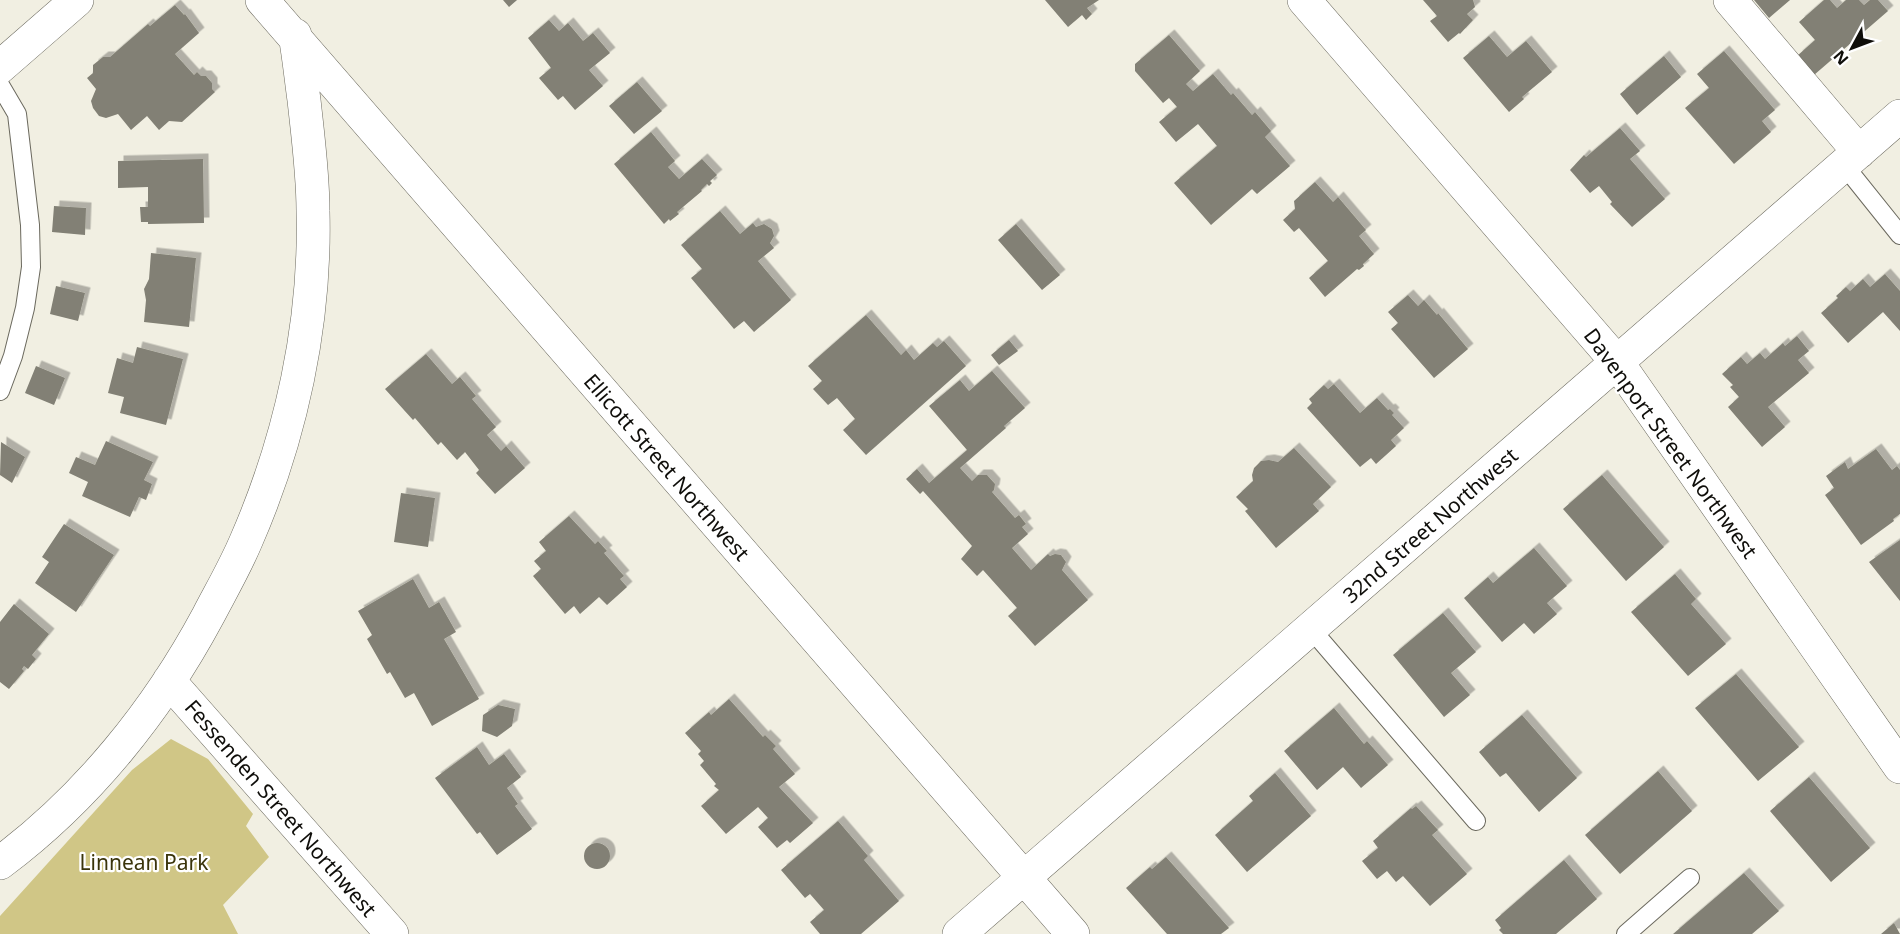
<svg xmlns="http://www.w3.org/2000/svg" width="1900" height="934" font-family="'Noto Sans',sans-serif">
	<defs>
		<filter id="shadow"><feDropShadow dx="5.5" dy="-5.5" stdDeviation="0" flood-color="#0004"/></filter>
	</defs>
	<rect width="100%" height="100%" fill="#f1efe2"/>
	<!-- green -->
	<path fill="#d0c686" d="M171,739L208,759L253,814L246,826L269,857L223,905L238,934H0V916L132,770Z"/>
	<!-- building -->
	<path fill="#828075" filter="url(#shadow)" d="M503,0H517L509,7Z
		M1045,0H1099L1087,8L1092,14L1086,20L1082,15L1068,27Z
		M1423,0H1473L1475,7L1467,14L1473,20L1460,34L1459,33L1448,42L1430,21L1437,16Z
		M1754,0H1790L1769,18Z
		M1824,0H1830L1837,8L1846,0H1859L1864,5L1870,0H1878L1888,11L1814,75L1797,56L1815,40L1799,22Z
		M175,5L184,15L185,14L199,33L175,54L194,75L197,72L201,76H206L212,83V89L215,92L182,122L169,121L159,130L147,116L131,130L118,114L106,118L99,116L93,108L91,101L96,89L87,78L93,73V65L103,57H110L148,24L150,26Z
		M549,20L559,31L568,23L583,41L593,33L610,53L589,70L603,86L575,110L563,96L558,100L539,78L551,68L528,38Z
		M1169,35L1200,71L1186,84L1193,91L1213,74L1231,95L1233,93L1252,115L1255,112L1271,131L1265,137L1290,166L1257,194L1252,189L1211,225L1174,183L1217,146L1198,124L1176,142L1159,122L1177,107L1169,98L1163,103L1135,71V64Z
		M1489,36L1507,57L1526,41L1552,72L1522,97L1524,99L1509,112L1463,58Z
		M1724,51L1775,110L1762,121L1771,132L1734,164L1685,108L1709,88L1697,74Z
		M1664,56L1681,77L1637,115L1620,94Z
		M637,82L662,111L634,134L609,106Z
		M1620,128L1640,151L1630,159L1665,199L1632,227L1610,204L1612,202L1599,186L1590,193L1570,170L1584,155L1586,157Z
		M651,132L675,161L668,167L679,179L702,159L717,175L710,181L712,183L709,186L707,184L701,190L702,191L677,212L679,214L670,221L669,219L664,224L614,164Z
		M203,159L204,223L148,224V222H141L140,207H148V187L118,188V161Z
		M1315,182L1333,202L1338,197L1366,230L1359,236L1374,254L1363,264L1364,266L1359,270L1357,269L1325,297L1309,278L1328,261L1299,228L1294,232L1283,220L1295,209L1294,201Z
		M54,206L86,208L85,235L52,232Z
		M720,211L740,234L753,223L756,227L764,224L772,229L774,236L770,243L774,248L758,261L791,300L754,332L744,321L734,329L691,278L702,269L681,245Z
		M1016,224L1060,275L1042,290L998,240Z
		M151,253L196,258L189,327L144,322L146,300L144,289L149,279Z
		M1885,274L1900,291V331L1883,312L1848,343L1821,313L1838,298L1836,296L1846,287L1850,291L1863,279L1870,287Z
		M56,286L85,293L78,321L50,314Z
		M1408,295L1418,306L1424,300L1437,315L1438,313L1468,349L1434,378L1391,329L1398,323L1388,312Z
		M866,315L901,355L906,350L914,360L933,343L937,347L944,341L966,366L866,455L843,430L855,419L837,398L828,405L813,389L822,381L808,366Z
		M1797,336L1809,351L1798,360L1809,373L1768,407L1785,427L1762,447L1728,407L1739,397L1730,387L1733,385L1722,374L1741,357L1747,364L1760,353L1765,359L1783,343L1785,346Z
		M1009,340L1018,351L999,365L991,355Z
		M137,347L183,359L166,425L120,413L124,397L108,393L117,358L133,363Z
		M426,354L452,384L460,377L476,396L472,399L496,427L487,435L501,451L506,446L525,468L495,494L476,473L479,470L465,452L457,460L441,442L438,445L415,418L413,420L385,389Z
		M36,366L65,378L54,405L25,393Z
		M992,371L1025,408L1004,426L1006,428L960,468L972,481L978,475H987L995,484L994,490L992,492L1015,518L1019,515L1026,524L1022,527L1028,534L1012,548L1031,570L1048,554L1050,556L1055,554L1061,555L1066,562L1062,570L1088,600L1035,646L1008,616L1017,608L983,570L977,576L961,559L972,546L923,491L920,494L906,479L917,469L929,483L967,450L929,406L960,380L969,391Z
		M1334,384L1360,413L1377,398L1388,410L1390,409L1394,413L1392,415L1404,428L1391,440L1396,446L1376,464L1371,458L1360,467L1307,408L1312,403L1309,399L1324,385L1328,389Z
		M106,441L153,462L144,480L152,484L146,500L139,497L130,517L82,496L88,482L69,473L76,457L95,465Z
		M1,442L25,457L12,483L0,475Z
		M1294,448L1331,487L1313,504L1319,511L1276,548L1245,511L1248,509L1236,497L1253,481L1252,475L1254,468L1261,461L1269,460L1278,462Z
		M1876,449L1892,470L1897,466L1900,470V514L1893,519L1894,521L1861,545L1825,495L1834,488L1826,476L1845,462L1848,469Z
		M1602,475L1664,547L1626,581L1563,509Z
		M401,493L435,498L428,547L394,542Z
		M569,516L595,544L598,541L607,551L604,553L624,576L620,579L627,587L607,605L599,597L580,614L574,606L565,614L533,576L541,569L534,561L546,551L539,542Z
		M64,524L114,555L76,612L35,583L49,562L42,557Z
		M1900,540V601L1869,562Z
		M1534,548L1567,586L1547,603L1557,614L1534,634L1524,623L1502,642L1464,598L1488,577L1493,583Z
		M1675,574L1696,599L1691,604L1726,644L1688,676L1631,612Z
		M413,579L429,608L439,602L456,632L444,639L479,699L432,726L414,693L405,698L390,672L387,674L367,639L372,635L358,611Z
		M14,604L49,634L32,655L36,659L28,669L24,666L22,669L24,671L9,689L0,682V622Z
		M1443,613L1476,652L1451,673L1470,695L1444,717L1393,655Z
		M1736,674L1799,747L1758,781L1695,708Z
		M729,699L763,737L765,735L776,746L773,749L795,774L779,787L813,823L790,843L787,840L777,848L758,827L768,818L758,807L726,834L701,806L719,790L714,786L716,784L700,765L704,761L698,754L701,751L685,733L709,712L711,715Z
		M498,705L515,709L512,726L497,737L482,731L483,715Z
		M1334,708L1364,744L1367,741L1388,765L1361,788L1343,767L1317,790L1284,751Z
		M1522,715L1577,778L1539,812L1506,773L1500,777L1479,752Z
		M477,747L489,765L504,754L521,777L507,788L518,804L515,806L532,829L497,855L480,832L477,834L435,778Z
		M1658,771L1692,811L1620,874L1585,835Z
		M1275,773L1311,816L1247,872L1215,835L1253,801L1249,796Z
		M1809,777L1870,848L1831,882L1770,811Z
		M1416,806L1438,830L1432,835L1467,874L1430,906L1403,876L1396,882L1387,871L1377,879L1362,861L1378,848L1373,841L1411,808L1412,809Z
		M838,821L868,856L864,860L899,901L861,934H820L810,922L824,910L810,894L805,898L781,870Z
		M584 856a13 13 0 1 1 26 0a13 13 0 1 1-26 0Z
		M1166,857L1229,928L1221,934H1167L1126,888L1150,867L1152,869Z
		M1564,860L1597,899L1556,934H1503L1499,930L1501,928L1495,920Z
		M1744,873L1779,911L1752,934H1673Z
		M1894,923L1900,934H1881Z"/>
	<g fill="none" stroke-linecap="round" stroke-linejoin="round">
		<!-- service casing -->
		<g stroke="#6b695e" stroke-width="20">
			<path id="service" d="M0,85L17,114L30,225L31,267L25,308L13,356L0,391
				M1844,165L1900,235
				M1311,629L1476,821
				M1626,934L1690,878"/>
		</g>
		<!-- minor casing -->
		<g stroke="#6b695e" stroke-width="34">
			<path id="minor" d="M262,0L1073,934
				M1304,0L1617,362L1900,767
				M1730,0L1859,152
				M0,67L77,0
				M169,681L392,934
				M0,863C87,798 157,711 208,616C221,591 235,567 246,541C291,438 316,323 313,211C313,174 308,137 304,100C301,79 299,57 295,35
				M959,934L1900,116"/>
		</g>
		<!-- service -->
		<use href="#service" stroke="#fff" stroke-width="18"/>
		<!-- minor -->
		<use href="#minor" stroke="#fff" stroke-width="33"/>
	</g>
	<g text-anchor="middle" dominant-baseline="central" stroke-width="4.5" stroke-linejoin="round" paint-order="stroke">
		<!-- street labels -->
		<g font-size="21" fill="#0f0e0a" stroke="#fff">
			<text transform="translate(1671 443) rotate(54)">Davenport Street Northwest</text>
			<text transform="translate(667 467) rotate(49)">Ellicott Street Northwest</text>
			<text transform="translate(1430 525) rotate(-41)">32nd Street Northwest</text>
			<text transform="translate(281 808) rotate(49)">Fessenden Street Northwest</text>
		</g>
		<!-- park labels -->
		<g font-size="21" fill="#3a340b" stroke="#fff">
			<text x="144" y="862">Linnean Park</text>
		</g>
	</g>
	<!-- north arrow -->
	<g transform="translate(1852 48) rotate(229)" stroke="#ffffff" stroke-width="4.5" paint-order="stroke">
	<path d="M0-4.5L10 22L0 15L-10 22Z" fill="#0f0e0a"/>
	<text y="-9" font-size="16" font-weight="bold" text-anchor="middle" fill="#0f0e0a">N</text>
	</g>
</svg>
